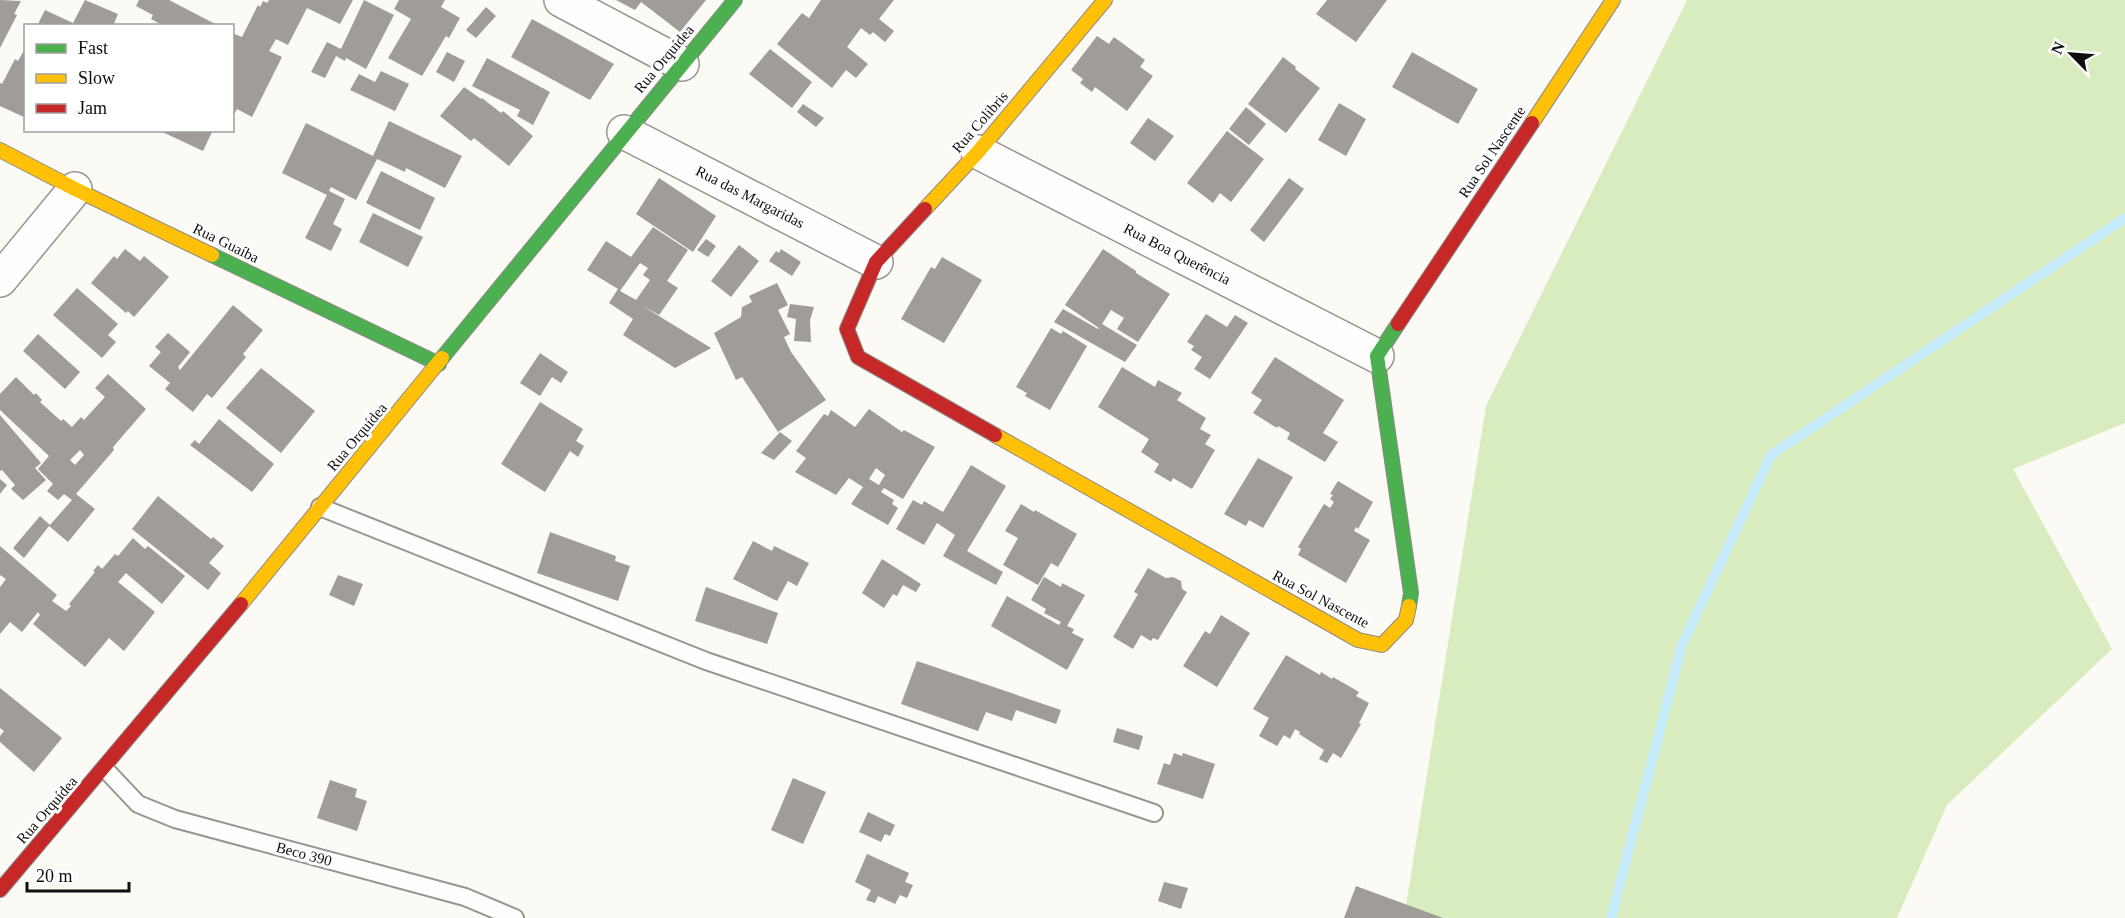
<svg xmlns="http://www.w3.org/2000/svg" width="2125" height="918" font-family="Georgia,serif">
	<rect width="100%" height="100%" fill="#fcfaf4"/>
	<!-- forest -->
	<path fill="#d8ecbf" d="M1687,0H2125V423L2013,469L2112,649L1947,805L1897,918H1404L1486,406Z"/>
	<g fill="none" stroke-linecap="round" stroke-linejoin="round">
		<!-- stream -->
		<path stroke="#c6ebfa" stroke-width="10" d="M1611,918L1682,645L1771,455L2125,218"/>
	</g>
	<!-- building -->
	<path fill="#9f9c99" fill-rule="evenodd" d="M0,0L21,1L14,14L17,15L0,48Z
		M85,0L118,14L113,26H37L45,10L73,23Z
		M139,0H169L219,26H164L151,19L153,15L136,6Z
		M269,0H353L340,24L307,8L288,45L276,39L269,51L282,57L252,117L237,109L232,118V33L242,37L258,5L260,7L263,1L267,3Z
		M364,0L394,15L366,69L346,58L345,61L336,56L325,78L311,72L327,42L341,49Z
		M399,0H445L441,7L460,18L449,38L446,36L422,76L388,58L411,19L394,9Z
		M616,0H706L680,32L641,2L635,10Z
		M821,0H894L879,19L894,31L885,42L873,32L870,35L861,28L847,47L868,64L856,78L846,70L832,88L777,44L802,13L809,18Z
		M1327,0H1387L1356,42L1316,14Z
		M486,7L496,16L476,38L466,30Z
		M532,19L614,64L590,100L511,57Z
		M1097,36L1109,44L1114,37L1145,60L1140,67L1153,76L1127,111L1095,87L1092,92L1080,83L1083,79L1071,70Z
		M26,47V118L0,106V83L2,84L15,59L18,61Z
		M770,49L812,82L792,108L749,74Z
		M447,52L465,61L454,82L436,72Z
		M1412,52L1478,89L1458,124L1392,87Z
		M1283,57L1296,67L1295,69L1320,88L1286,133L1248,104Z
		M487,58L550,92L533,125L517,116L520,110L472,86Z
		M381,71L409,84L395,111L350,90L359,74L375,82Z
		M464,87L481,99L482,98L501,113L503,111L533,136L509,166L474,138L471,141L440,116Z
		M1339,103L1366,119L1346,156L1318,140Z
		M803,104L824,118L816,127L797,112Z
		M1246,107L1266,124L1249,145L1229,129Z
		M1148,118L1174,136L1155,161L1130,143Z
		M389,121L462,156L445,188L406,168L405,172L377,159L356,200L331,187L329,191L345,199L333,224L342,229L331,251L305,238L327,195L282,173L306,123L373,156Z
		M158,130H213L203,151Z
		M1227,131L1264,159L1231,202L1220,193L1213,203L1187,183Z
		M381,171L435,198L420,230L366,203Z
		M659,178L716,216L693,252L636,214Z
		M1289,178L1304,189L1264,242L1250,230Z
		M373,213L423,237L408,267L359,242Z
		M653,227L688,250L667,281L678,288L659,315L641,305L711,348L675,368L623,335L633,319L609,303L618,289L587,270L606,241L631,257ZM640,263L648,268L643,275L650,280L636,300L620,291Z
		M706,239L716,246L708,257L697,250Z
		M739,245L759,261L731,297L711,281Z
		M125,249L140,261L144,256L169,277L134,317L128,311L126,313L91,283L114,256L117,259Z
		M781,249L801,262L792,276L769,261L776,251L779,253Z
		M1103,249L1136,271V273L1170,294L1138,342L1117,329L1124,318L1111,310L1102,324L1137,345L1125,362L1054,322L1063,309L1098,329L1099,328L1065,305Z
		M942,257L982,280L944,343L901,319L931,267L935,269Z
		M777,283L788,305L778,310L790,334L784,337L791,352L826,400L778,432L742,377L736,380L714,333L741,317L742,307L752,302L749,296Z
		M77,288L118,324L108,335L116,342L102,358L53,315Z
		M790,304L814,307L810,320L811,342L794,341L796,319L787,317Z
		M233,305L263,330L243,354L246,357L212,398L207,394L193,412L165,389L170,383L149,366L161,352L155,347L168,333L190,352L178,367L180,370Z
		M1206,314L1227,327L1235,315L1248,323L1210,379L1194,369L1202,357L1191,350L1194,346L1187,342Z
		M1051,328L1061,334L1063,331L1087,346L1050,410L1025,396L1027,393L1016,387Z
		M38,334L80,372L65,389L23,351Z
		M540,353L568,372L561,383L552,377L540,396L520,383Z
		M1275,357L1344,400L1323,433L1338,442L1325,462L1287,439L1290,433L1278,426L1277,428L1253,413L1262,400L1251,393Z
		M1122,367L1155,387L1158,380L1182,393L1177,400L1206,418L1200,429L1211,435L1205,444L1215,450L1192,489L1173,478L1171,482L1154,472L1159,464L1141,452L1149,439L1098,407Z
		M261,368L315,411L281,453L226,408Z
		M108,374L146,409L113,447L114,450L76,494L95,509L68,542L49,526L24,558L13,548L40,516L50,525L72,500L64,494L58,500L47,491L53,484L38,469L49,456L0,410V394L16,377L34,395L36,393L42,400L40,402L61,421L63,419L72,427L81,417L84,420L105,397L95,388ZM80,450L84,455L75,465L70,460Z
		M540,402L583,429L576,441L584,446L578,457L570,451L545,492L501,464Z
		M869,409L902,432L904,430L935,447L903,499L884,488L881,492L894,500L892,504L898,508L888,525L851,504L863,487L849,478L836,495L795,472L806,458L796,451L824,414L828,416L831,410L855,427ZM876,468L885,475L879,485L869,479Z
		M0,415L41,463L35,468L46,480L23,500L11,489L15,485L2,470L0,471Z
		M219,419L274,464L252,492L190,445L195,440L199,444Z
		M780,432L792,441L774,460L761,453Z
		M1258,458L1293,477L1263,528L1249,520L1246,526L1224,514Z
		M971,465L1006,486L967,551L1003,572L996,585L943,556L955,535L937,523L924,545L896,529L913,500L922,505L924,501L943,512Z
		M0,479L7,485L0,494Z
		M1338,481L1373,502L1358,529L1356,527L1354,531L1370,540L1346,583L1298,555L1301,549L1298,547L1324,504L1330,508L1334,502L1330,499L1333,495L1330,494Z
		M158,496L211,539L213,537L224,546L209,563L221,573L208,590L132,529Z
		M1021,504L1034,512L1035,510L1077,534L1058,567L1051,563L1038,585L1003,565L1018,538L1005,531Z
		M550,532L616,556L615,561L630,566L618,601L537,573Z
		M133,538L145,549L148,546L185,576L162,604L126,573L118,582L155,612L124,651L109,638L85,667L33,624L40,615L38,612L22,632L10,622L0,634V587L6,579L0,575V546L57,595L52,601L66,611L71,606L69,604L95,572L93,571L98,565L102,569L115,554L118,556Z
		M753,541L772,551L774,546L809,563L797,586L788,581L777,601L733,579Z
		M882,559L921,584L916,592L903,585L897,596L893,594L884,608L862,593Z
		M1148,568L1166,578L1173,577L1181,581L1182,589L1187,592L1158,640L1153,638L1151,641L1141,635L1133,649L1113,637L1138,594L1134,592Z
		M338,575L363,584L354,606L329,595Z
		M1044,577L1061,587L1062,583L1085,595L1067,626L1074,629L1072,633L1084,639L1067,670L991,626L1007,596L1059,625L1061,622L1044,613L1046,609L1031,600Z
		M706,587L778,613L767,644L695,621Z
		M1221,615L1250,633L1217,687L1183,666L1205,631L1210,634Z
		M1286,655L1320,675L1321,672L1332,679L1333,677L1359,692L1356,696L1369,703L1359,723L1361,724L1341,758L1333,753L1327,763L1319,759L1324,750L1299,734L1300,732L1295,729L1290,739L1284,735L1277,746L1259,736L1269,718L1253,709Z
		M917,661L1061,710L1056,724L1016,710L1012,721L986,712L978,731L901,704Z
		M0,688L62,738L34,772L0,742V736L4,731L0,728Z
		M1117,728L1143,736L1139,750L1113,742Z
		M1174,753L1182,756L1183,753L1215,764L1203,799L1157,784L1164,763L1170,765Z
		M793,778L826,792L803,844L771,830Z
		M330,780L357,789L355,797L367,801L357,831L317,818Z
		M868,812L895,825L890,836L885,834L881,842L859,832Z
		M867,854L909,873L905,882L913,885L907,898L900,895L895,904L878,896L875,903L866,900L871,890L855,882Z
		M1164,882L1188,888L1181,909L1158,901Z
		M1356,886L1443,918H1344Z"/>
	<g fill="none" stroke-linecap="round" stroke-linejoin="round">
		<!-- lane casing -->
		<g stroke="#969592" stroke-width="20">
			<path id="lane" d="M320,507L706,661L1154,813
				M105,769L138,804L175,819L465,897L515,918"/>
		</g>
		<!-- street casing -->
		<g stroke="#969592" stroke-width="36">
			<path id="street" d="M561,0L682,64
				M624,132L876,262
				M978,152L1377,356
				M0,280L75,189"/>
		</g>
		<!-- fast casing -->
		<g stroke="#8c8b89" stroke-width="16">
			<path id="fast" d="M212,255L439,364
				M1398,324L1377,356L1411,593L1409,606
				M442,358L735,0"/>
		</g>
		<!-- slow casing -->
		<g stroke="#8c8b89" stroke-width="16">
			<path id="slow" d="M1532,123L1613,0
				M0,150L75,189L212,255
				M925,209L978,152L1105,0
				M995,435L1358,640L1382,645L1406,620L1409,606
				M241,604L442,358"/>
		</g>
		<!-- jam casing -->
		<g stroke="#8c8b89" stroke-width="16">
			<path id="jam" d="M925,209L876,262L847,329L858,357L995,435
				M1398,324L1532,123
				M0,890L241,604"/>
		</g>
		<!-- lane -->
		<use href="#lane" stroke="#fffefd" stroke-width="16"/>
		<!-- street -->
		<use href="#street" stroke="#fffefd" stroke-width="33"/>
		<!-- fast -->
		<use href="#fast" stroke="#4caf50" stroke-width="14"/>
		<!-- slow -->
		<use href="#slow" stroke="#ffc107" stroke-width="14"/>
		<!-- jam -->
		<use href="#jam" stroke="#c62828" stroke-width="14"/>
	</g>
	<g text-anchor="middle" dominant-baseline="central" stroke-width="6" stroke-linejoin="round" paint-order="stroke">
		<!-- street labels -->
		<g font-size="15" fill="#0f0f0f" stroke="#fff">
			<text transform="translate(664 59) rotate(-50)">Rua Orquídea</text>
			<text transform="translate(980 122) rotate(-49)">Rua Colibris</text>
			<text transform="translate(1492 152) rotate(-56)">Rua Sol Nascente</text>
			<text transform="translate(750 197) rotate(27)">Rua das Margaridas</text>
			<text transform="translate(226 243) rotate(26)">Rua Guaíba</text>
			<text transform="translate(1177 254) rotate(27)">Rua Boa Querência</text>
			<text transform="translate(357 437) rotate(-50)">Rua Orquídea</text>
			<text transform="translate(1321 599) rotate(28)">Rua Sol Nascente</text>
			<text transform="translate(47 810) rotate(-49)">Rua Orquídea</text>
			<text transform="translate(304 854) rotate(15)">Beco 390</text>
		</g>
	</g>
	<!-- legend -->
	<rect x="24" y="24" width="210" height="108" fill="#ffffff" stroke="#9f9f9f" stroke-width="1.5"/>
	<rect x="36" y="44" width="30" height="9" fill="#4caf50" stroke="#9f9f9f" stroke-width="1.5"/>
	<text x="78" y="54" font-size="18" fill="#0f0f0f">Fast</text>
	<rect x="36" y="74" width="30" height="9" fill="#ffc107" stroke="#9f9f9f" stroke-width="1.5"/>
	<text x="78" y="84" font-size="18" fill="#0f0f0f">Slow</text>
	<rect x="36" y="104" width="30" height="9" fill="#c62828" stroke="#9f9f9f" stroke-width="1.5"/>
	<text x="78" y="114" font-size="18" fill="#0f0f0f">Jam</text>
	<!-- north arrow -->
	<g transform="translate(2071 54) rotate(295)" stroke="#ffffff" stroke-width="4.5" paint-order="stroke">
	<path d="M0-4.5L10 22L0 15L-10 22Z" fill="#0f0f0f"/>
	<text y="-9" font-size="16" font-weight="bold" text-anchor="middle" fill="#0f0f0f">N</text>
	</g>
	<!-- scale -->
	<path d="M27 882v9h102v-9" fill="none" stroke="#0f0f0f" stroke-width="3"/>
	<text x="36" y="882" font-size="18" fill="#0f0f0f" stroke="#ffffff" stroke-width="4.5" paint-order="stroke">20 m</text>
</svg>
